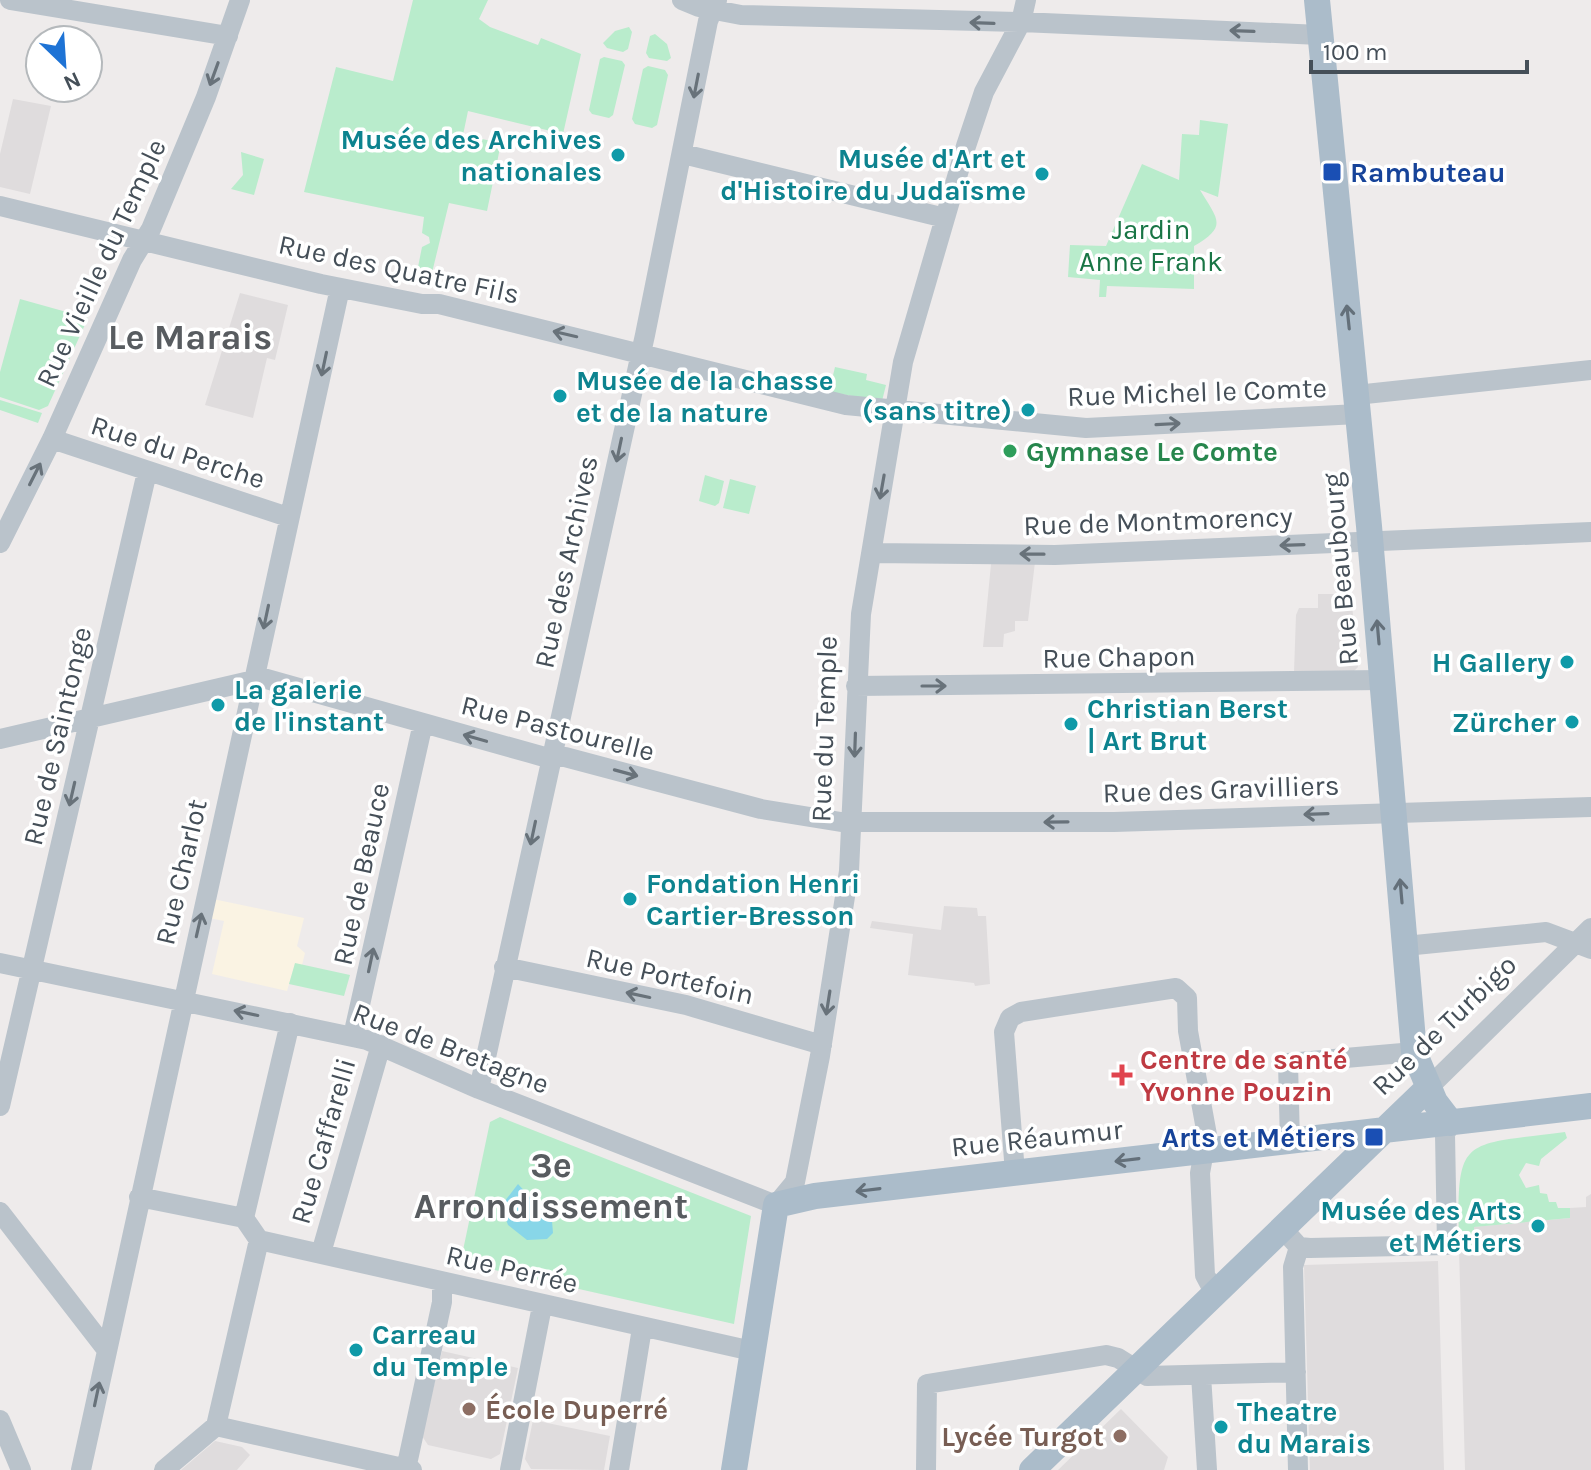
<svg xmlns="http://www.w3.org/2000/svg" width="1591" height="1470" font-family="Karla,sans-serif">
	<rect width="100%" height="100%" fill="#eeebeb"/>
	<!-- commercial -->
	<path fill="#faf3e3" d="M213,899L304,918L297,946L305,953L302,965L295,964L287,991L212,974L224,921L209,918Z"/>
	<!-- education -->
	<path fill="#dfdcdd" d="M13,99L51,106L30,194L0,187V154Z
		M240,293L288,305L275,360L267,358L253,418L205,405Z
		M1035,562L1028,621H1015V631L1004,634L1003,647H983L991,564Z
		M1318,594H1351L1358,667L1353,672H1294L1296,615L1299,608H1318Z
		M944,906L977,908L978,916H986L990,984L975,986L974,983L908,975L913,934L870,928L872,921L941,930Z
		M1591,1194V1470H1465L1459,1248L1475,1247L1473,1227L1570,1218V1208L1586,1207V1197Z
		M1438,1261L1444,1470H1310L1304,1265Z
		M442,1351L518,1368L500,1454L491,1459L428,1445L422,1436Z
		M1121,1409L1168,1457L1164,1470H1058Z
		M533,1420L610,1436L604,1470L531,1469L525,1459Z
		M215,1441L242,1447L250,1455L237,1470H181Z"/>
	<!-- green -->
	<path fill="#b9eccc" d="M413,0H488L479,19L490,27L538,45L541,38L581,54L563,134L468,111L463,135L501,143L487,211L449,203L429,285L415,282L422,247L430,243L429,237L422,233L424,217L304,192L336,67L393,81Z
		M629,27L632,32L628,49L623,52L607,48L603,43L615,31Z
		M655,34L667,44L671,58L667,61L649,58L646,53L650,36Z
		M604,57L622,61L625,65L613,115L609,118L592,114L589,110L600,59Z
		M648,66L665,70L668,75L657,125L652,128L635,124L632,119L643,69Z
		M1200,120L1228,124L1218,197L1200,190C1218,220 1228,226 1194,246V289L1107,286L1106,297H1099L1100,280L1068,277L1070,245L1106,246L1142,164L1179,180L1182,134L1199,135Z
		M241,152L264,159L254,195L231,189L243,175Z
		M20,299L88,318L48,406L39,410L0,397V372Z
		M835,367L867,374L866,380L886,385L882,401L829,392Z
		M0,400L42,413L38,423L0,410Z
		M705,475L724,481L719,503L715,506L699,501Z
		M730,479L756,486L749,514L723,508Z
		M295,963L350,975L344,996L289,984Z
		M500,1117L751,1216L734,1324L468,1264L462,1255L490,1122Z
		M1565,1132L1567,1138L1541,1159L1539,1166L1526,1163L1519,1175L1526,1188L1539,1185L1540,1193L1547,1194L1549,1202H1556L1558,1208H1570V1218L1474,1227L1475,1248H1459C1457,1135 1458,1146 1565,1132Z"/>
	<!-- water -->
	<path fill="#88d6e8" d="M518,1184L552,1221L553,1233L547,1239L527,1240L508,1225L501,1206Z"/>
	<g fill="none" stroke-linecap="round" stroke-linejoin="round">
		<!-- minor -->
		<path stroke="#bac3cb" stroke-width="20" d="M10,0L228,36
			M682,0L699,7L741,15L1021,22L1320,35
			M683,154L945,218
			M0,206L321,284L422,304H439L846,405L1086,428L1358,414
			M1356,395L1591,370
			M52,439L288,517
			M0,543L52,439L132,260L151,229L206,97L240,0
			M871,553L1055,555L1591,532
			M856,686L1382,680
			M0,739L263,678L541,756L565,757L761,809L841,822H1114L1591,807
			M1405,946L1546,932L1591,949
			M0,963L367,1040L479,1089L776,1205L795,1182L820,1056L849,871L861,614L903,362L966,146L984,92L1021,22L1026,0
			M504,967L686,1005L822,1045
			M353,1036L423,723
			M1429,1087L1591,928
			M479,1089L645,335L708,21L717,0
			M0,1106L147,472
			M1290,1142L1288,1063L1414,1052
			M1015,1173L1004,1032L1010,1018L1021,1012L1176,988L1187,998L1188,1031L1207,1135L1200,1173L1205,1275L1214,1292
			M139,1197L244,1218
			M0,1212L106,1349
			M1282,1228L1299,1247L1310,1248L1447,1245L1445,1134L1451,1123
			M259,1240L752,1351
			M321,1253L381,1045
			M1201,1375L1207,1470
			M0,1420L21,1470
			M216,1426L259,1240L244,1218L290,1023
			M216,1426L412,1470
			M406,1469L442,1302V1282
			M81,1470L340,288
			M164,1470L216,1426
			M510,1470L542,1306
			M619,1470L642,1328
			M926,1470L927,1384L1106,1355L1118,1358L1147,1376L1296,1372
			M1298,1470L1293,1267L1299,1247"/>
		<!-- major -->
		<path stroke="#abbcca" stroke-width="26" d="M1317,0L1369,526L1414,1052L1435,1102L1451,1123
			M734,1470L776,1205L815,1196L1591,1106
			M1032,1470L1429,1087"/>
	</g>
	<!-- one-way arrows -->
	<defs><path id="oneway-shaft" d="M-6 0H5M1.5-3L5.5 0L1.5 3" fill="none" stroke-width="1.6" stroke-linecap="round" stroke-linejoin="round" transform="scale(2)"/></defs>
	<g stroke="#68727a">
		<use href="#oneway-shaft" transform="translate(982 23) rotate(-178)"/>
		<use href="#oneway-shaft" transform="translate(1242 31) rotate(-178)"/>
		<use href="#oneway-shaft" transform="translate(214 74) rotate(110)"/>
		<use href="#oneway-shaft" transform="translate(696 86) rotate(101)"/>
		<use href="#oneway-shaft" transform="translate(565 334) rotate(-167)"/>
		<use href="#oneway-shaft" transform="translate(324 364) rotate(102)"/>
		<use href="#oneway-shaft" transform="translate(1168 424) rotate(-3)"/>
		<use href="#oneway-shaft" transform="translate(619 450) rotate(102)"/>
		<use href="#oneway-shaft" transform="translate(35 474) rotate(-63)"/>
		<use href="#oneway-shaft" transform="translate(882 487) rotate(100)"/>
		<use href="#oneway-shaft" transform="translate(1292 545) rotate(178)"/>
		<use href="#oneway-shaft" transform="translate(1032 554) rotate(-179)"/>
		<use href="#oneway-shaft" transform="translate(266 617) rotate(102)"/>
		<use href="#oneway-shaft" transform="translate(934 686)"/>
		<use href="#oneway-shaft" transform="translate(475 738) rotate(-164)"/>
		<use href="#oneway-shaft" transform="translate(855 745) rotate(92)"/>
		<use href="#oneway-shaft" transform="translate(626 773) rotate(15)"/>
		<use href="#oneway-shaft" transform="translate(72 794) rotate(103)"/>
		<use href="#oneway-shaft" transform="translate(1316 814) rotate(178)"/>
		<use href="#oneway-shaft" transform="translate(1056 822) rotate(179)"/>
		<use href="#oneway-shaft" transform="translate(533 833) rotate(102)"/>
		<use href="#oneway-shaft" transform="translate(199 925) rotate(-77)"/>
		<use href="#oneway-shaft" transform="translate(371 960) rotate(-78)"/>
		<use href="#oneway-shaft" transform="translate(638 995) rotate(-168)"/>
		<use href="#oneway-shaft" transform="translate(828 1003) rotate(99)"/>
		<use href="#oneway-shaft" transform="translate(246 1013) rotate(-168)"/>
		<use href="#oneway-shaft" transform="translate(97 1394) rotate(-78)"/>
	</g>
	<g stroke="#64707a">
		<use href="#oneway-shaft" transform="translate(1348 317) rotate(-96)"/>
		<use href="#oneway-shaft" transform="translate(1378 632) rotate(-95)"/>
		<use href="#oneway-shaft" transform="translate(1401 891) rotate(-95)"/>
		<use href="#oneway-shaft" transform="translate(1127 1160) rotate(173)"/>
		<use href="#oneway-shaft" transform="translate(868 1190) rotate(173)"/>
	</g>
	<!-- markers -->
	<g fill="#0f9aa8" stroke="#fff" stroke-width="3">
		<circle cx="618" cy="155" r="8"/>
		<circle cx="1042" cy="174" r="8"/>
		<circle cx="560" cy="396" r="8"/>
		<circle cx="1028" cy="410" r="8"/>
		<circle cx="1567" cy="662" r="8"/>
		<circle cx="218" cy="705" r="8"/>
		<circle cx="1572" cy="722" r="8"/>
		<circle cx="1071" cy="724" r="8"/>
		<circle cx="630" cy="899" r="8"/>
		<circle cx="1538" cy="1226" r="8"/>
		<circle cx="356" cy="1350" r="8"/>
		<circle cx="1221" cy="1427" r="8"/>
	</g>
	<g fill="#1a4fb4" stroke="#fff" stroke-width="3">
		<rect x="1322" y="162" width="20" height="20" rx="4"/>
		<rect x="1364" y="1127" width="20" height="20" rx="4"/>
	</g>
	<circle fill="#2e9e5b" stroke="#fff" stroke-width="3" cx="1010" cy="451" r="8"/>
	<path fill="#e0444e" stroke="#fff" stroke-width="3" d="M1118 1063h8v8h8v8h-8v8h-8v-8h-8v-8h8z"/>
	<g fill="#8d6e63" stroke="#fff" stroke-width="3">
		<circle cx="469" cy="1409" r="8"/>
		<circle cx="1120" cy="1436" r="8"/>
	</g>
	<g text-anchor="middle" dominant-baseline="central" stroke-width="7" stroke-linejoin="round" paint-order="stroke">
		<!-- culture labels -->
		<g font-size="28" font-weight="bold" fill="#0d838f" stroke="#fff" text-anchor="end">
			<text x="602" y="139">Musée des Archives<tspan x="602" dy="32">nationales</tspan></text>
			<text x="1026" y="158">Musée d'Art et<tspan x="1026" dy="32">d'Histoire du Judaïsme</tspan></text>
			<text x="576" y="380" text-anchor="start">Musée de la chasse<tspan x="576" dy="32">et de la nature</tspan></text>
			<text x="1012" y="410">(sans titre)</text>
			<text x="1551" y="662">H Gallery</text>
			<text x="234" y="689" text-anchor="start">La galerie<tspan x="234" dy="32">de l'instant</tspan></text>
			<text x="1087" y="708" text-anchor="start">Christian Berst<tspan x="1087" dy="32">| Art Brut</tspan></text>
			<text x="1556" y="722">Zürcher</text>
			<text x="646" y="883" text-anchor="start">Fondation Henri<tspan x="646" dy="32">Cartier-Bresson</tspan></text>
			<text x="1522" y="1210">Musée des Arts<tspan x="1522" dy="32">et Métiers</tspan></text>
			<text x="372" y="1334" text-anchor="start">Carreau<tspan x="372" dy="32">du Temple</tspan></text>
			<text x="1237" y="1411" text-anchor="start">Theatre<tspan x="1237" dy="32">du Marais</tspan></text>
		</g>
		<!-- transit labels -->
		<g font-size="28" font-weight="bold" fill="#164399" stroke="#fff" text-anchor="start">
			<text x="1350" y="172">Rambuteau</text>
			<text x="1356" y="1137" text-anchor="end">Arts et Métiers</text>
		</g>
		<!-- park labels -->
		<g font-size="28" fill="#197545" stroke="#fff">
			<text x="1151" y="229">Jardin<tspan x="1151" dy="32">Anne Frank</tspan></text>
		</g>
		<!-- street labels -->
		<g font-size="28" fill="#454f58" stroke="#fff">
			<text transform="translate(101 263) rotate(-65)">Rue Vieille du Temple</text>
			<text transform="translate(399 269) rotate(12)">Rue des Quatre Fils</text>
			<text transform="translate(1197 392) rotate(-2)">Rue Michel le Comte</text>
			<text transform="translate(178 452) rotate(18)">Rue du Perche</text>
			<text transform="translate(1158 521) rotate(-2)">Rue de Montmorency</text>
			<text transform="translate(566 562) rotate(-78)">Rue des Archives</text>
			<text transform="translate(1340 569) rotate(-95)">Rue Beaubourg</text>
			<text transform="translate(1119 657) rotate(-1)">Rue Chapon</text>
			<text transform="translate(558 728) rotate(14)">Rue Pastourelle</text>
			<text transform="translate(824 729) rotate(-88)">Rue du Temple</text>
			<text transform="translate(57 736) rotate(-77)">Rue de Saintonge</text>
			<text transform="translate(1221 789) rotate(-2)">Rue des Gravilliers</text>
			<text transform="translate(181 872) rotate(-77)">Rue Charlot</text>
			<text transform="translate(361 874) rotate(-78)">Rue de Beauce</text>
			<text transform="translate(670 976) rotate(13)">Rue Portefoin</text>
			<text transform="translate(1444 1025) rotate(-44)">Rue de Turbigo</text>
			<text transform="translate(451 1048) rotate(21)">Rue de Bretagne</text>
			<text transform="translate(1037 1138) rotate(-6)">Rue Réaumur</text>
			<text transform="translate(323 1141) rotate(-74)">Rue Caffarelli</text>
			<text transform="translate(512 1269) rotate(13)">Rue Perrée</text>
		</g>
		<!-- leisure labels -->
		<g font-size="28" font-weight="bold" fill="#27864d" stroke="#fff" text-anchor="start">
			<text x="1026" y="451">Gymnase Le Comte</text>
		</g>
		<!-- health labels -->
		<g font-size="28" font-weight="bold" fill="#be3a42" stroke="#fff" text-anchor="start">
			<text x="1140" y="1059">Centre de santé<tspan x="1140" dy="32">Yvonne Pouzin</tspan></text>
		</g>
		<!-- education labels -->
		<g font-size="28" font-weight="bold" fill="#785e54" stroke="#fff" text-anchor="start">
			<text x="485" y="1409">École Duperré</text>
			<text x="1104" y="1436" text-anchor="end">Lycée Turgot</text>
		</g>
		<!-- district labels -->
		<g font-size="36" font-weight="bold" fill="#585c60" stroke="#fff">
			<text x="190" y="337">Le Marais</text>
			<text x="551" y="1165">3e<tspan x="551" dy="41">Arrondissement</tspan></text>
		</g>
	</g>
	<!-- north arrow -->
	<g transform="translate(64 64) rotate(155)"><circle r="38" fill="#ffffff" stroke="#b5b9bc" stroke-width="2"/>
	<path d="M0-6L14 30L0 20L-14 30Z" fill="#1e73d5"/>
	<text y="-12" font-size="22" font-weight="bold" text-anchor="middle" fill="#454f58">N</text>
	</g>
	<!-- scale -->
	<path d="M1311 60v12h216v-12" fill="none" stroke="#454f58" stroke-width="4"/>
	<text x="1323" y="60" font-size="24" fill="#454f58" stroke="#ffffff" stroke-width="6" paint-order="stroke">100 m</text>
</svg>
